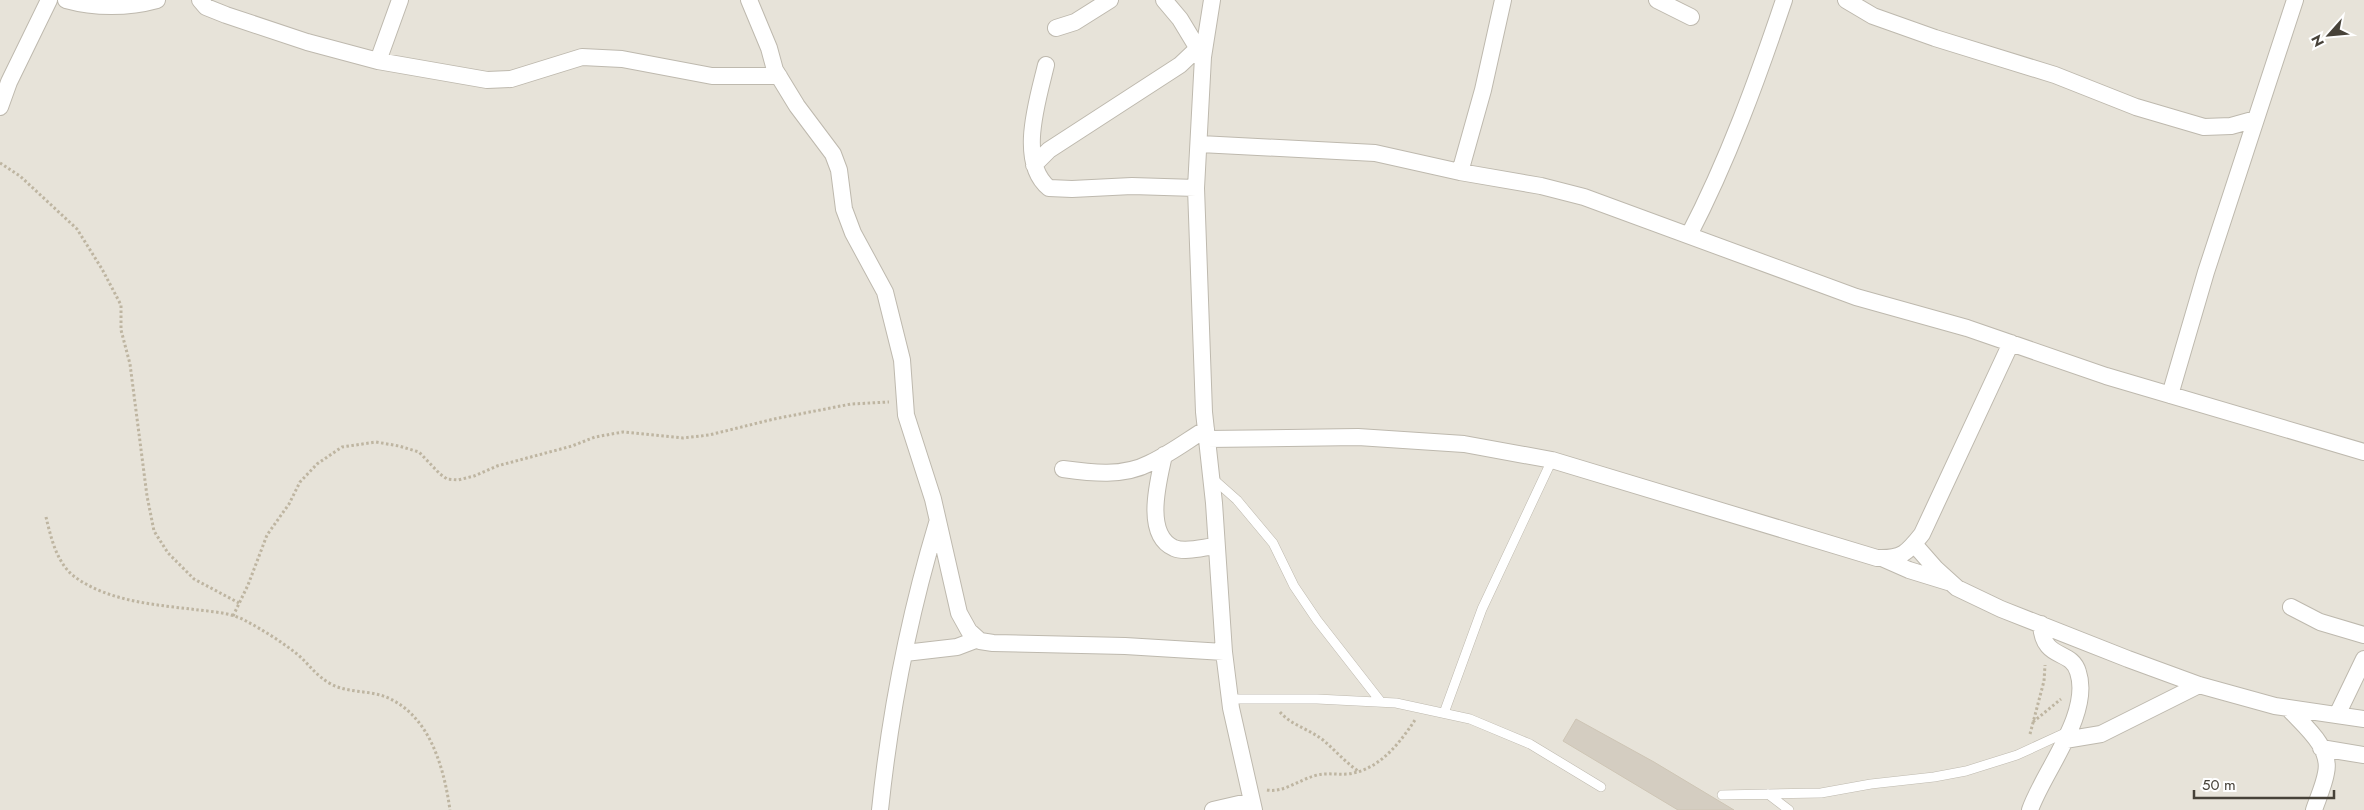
<svg xmlns="http://www.w3.org/2000/svg" width="2364" height="810" font-family="Jost,sans-serif">
	<rect width="100%" height="100%" fill="#f3f1eb"/>
	<!-- residential -->
	<path fill="#e7e3d9" d="M0,0H2364V810H0Z"/>
	<!-- building -->
	<path fill="#d4cdc1" stroke="#cec5b5" d="M1576,719L1654,762L1734,810H1678L1563,741Z"/>
	<g fill="none" stroke-linecap="round" stroke-linejoin="round">
		<!-- lane casing -->
		<g stroke="#beb9ae" stroke-width="10">
			<path id="lane" d="M1211,477L1237,500L1273,543L1294,586L1317,620L1381,702
				M1230,699H1317L1396,703L1470,719L1530,744L1601,787
				M1444,713L1482,609L1552,460
				M1768,794L1789,810
				M1722,795L1821,793L1871,784L1934,777L1966,771L2017,755L2067,732"/>
		</g>
		<!-- street casing -->
		<g stroke="#beb9ae" stroke-width="18">
			<path id="street" d="M66,0C95,8 128,8 157,0
				M200,0L206,7L226,15L307,42L378,61L487,80L511,79L582,57L622,59L712,76H779
				M749,0L769,48L775,70L797,106L833,154L839,170L844,209L853,233L885,292L902,360L906,415L933,499L959,613L969,631L980,641L993,643L1125,646L1224,652
				M1164,0L1180,19L1203,57
				M1212,0L1203,57L1196,188L1204,412L1214,503L1224,652L1231,708L1254,810
				M1657,0L1691,17
				M1846,0L1873,16L1935,38L2055,75L2136,107L2204,127L2231,126L2256,119
				M1056,28L1075,22L1110,0
				M378,61L400,0
				M1046,65C1038,99 1017,162 1049,188L1072,189L1132,186L1196,188
				M0,107L9,82L49,0
				M1200,144L1375,153L1460,172L1541,186L1584,197L1856,297L1967,328L2106,376L2364,452
				M1034,165L1049,150L1180,65L1198,48
				M1460,172L1483,90L1503,0
				M1689,235C1728,160 1757,80 1784,0
				M2170,395L2206,272L2295,0
				M1207,439L1358,437L1464,444L1552,460L1877,558C1902,559 1907,553 1922,534L2011,343
				M1164,455C1159,479 1143,534 1174,548C1186,553 1204,547 1216,546
				M1063,469C1092,473 1123,477 1150,463C1170,454 1188,440 1206,429
				M1914,544L1936,569L1957,588L2001,609L2128,659L2199,685L2275,706L2364,719
				M1884,559L1909,570L1948,582
				M2291,607L2320,622L2364,635
				M905,653L957,647L978,639
				M2288,708C2303,725 2332,747 2326,773C2324,785 2318,798 2314,810
				M2337,715L2364,659
				M2065,740L2101,734L2199,685
				M2321,748L2364,755
				M880,810C890,713 909,616 937,523
				M1213,810L1252,801
				M2030,810C2043,772 2092,714 2078,672C2071,648 2043,662 2041,624"/>
		</g>
		<!-- path -->
		<path stroke="#beb5a1" stroke-width="3" stroke-dasharray="2.5 2.5" stroke-linecap="butt" d="M0,163L20,176L77,229L102,269L121,305V330L130,364L147,496L154,531L168,553L194,579L239,603
			M46,517C51,538 57,564 75,577C109,602 158,605 199,610C215,612 232,613 246,621C263,630 282,642 297,654C309,664 316,676 331,684C347,693 368,690 386,697C430,715 444,768 450,810
			M233,616L248,585L267,535L289,504L300,482L317,464L342,447L376,442L399,446L419,452L440,474L447,479L458,480L474,476L497,466L572,446L595,437L623,432L683,438L709,435L774,419L851,404L889,402
			M1280,712C1291,725 1309,729 1323,740C1335,750 1345,762 1358,771
			M2033,722L2061,699
			M2030,734L2044,681L2045,665
			M1267,790C1283,793 1299,780 1314,776C1326,772 1336,775 1348,774C1379,770 1399,744 1415,720"/>
		<!-- lane -->
		<use href="#lane" stroke="#fff" stroke-width="9"/>
		<!-- street -->
		<use href="#street" stroke="#fff" stroke-width="16"/>
	</g>
	<!-- north arrow -->
	<g transform="translate(2329 35) rotate(243)" stroke="#ffffff" stroke-width="4" paint-order="stroke">
	<path d="M0-4L9 19L0 12L-9 19Z" fill="#474239"/>
	<text y="-8" font-size="14" font-weight="bold" text-anchor="middle" fill="#474239">N</text>
	</g>
	<!-- scale -->
	<path d="M2194 790v8h140v-8" fill="none" stroke="#474239" stroke-width="2.5"/>
	<text x="2202" y="790" font-size="15" fill="#474239" stroke="#ffffff" stroke-width="4" paint-order="stroke">50 m</text>
</svg>
